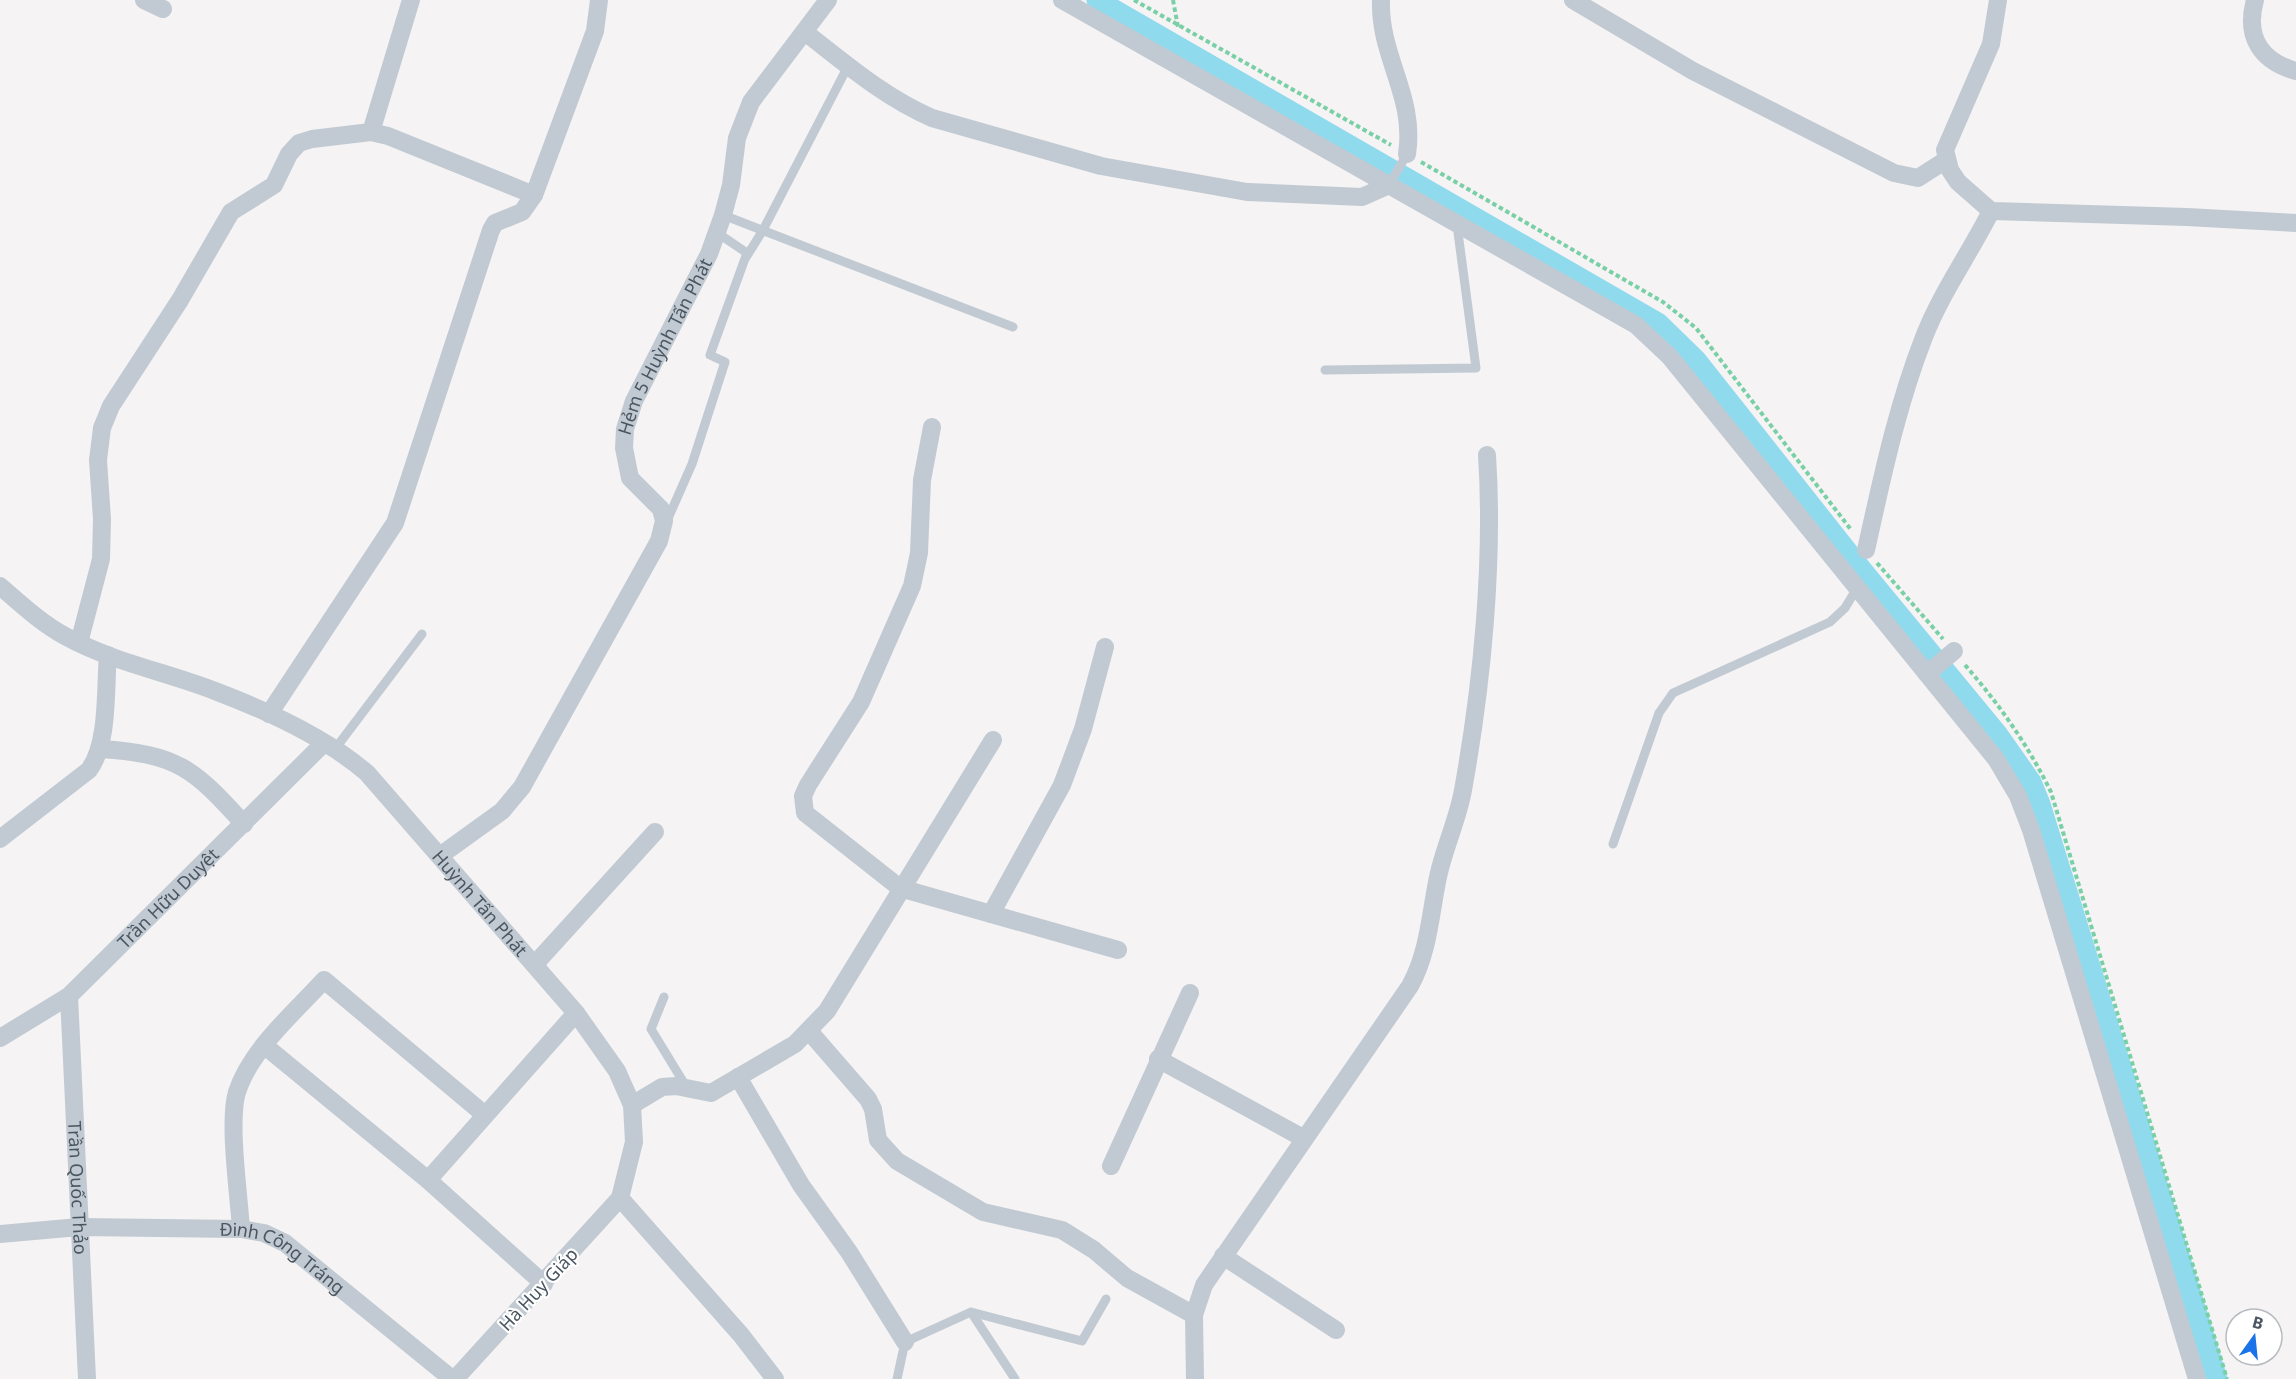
<svg xmlns="http://www.w3.org/2000/svg" width="2296" height="1379" font-family="'Noto Sans',sans-serif">
	<rect width="100%" height="100%" fill="#f5f3f3"/>
	<g fill="none" stroke-linecap="round" stroke-linejoin="round">
		<!-- canal -->
		<path stroke="#90daee" stroke-width="21" d="M1097,0L1658,323L1696,360L1862,570L1998,735L2031,782L2040,804L2217,1379"/>
		<!-- path -->
		<path stroke="#7ad0a6" stroke-width="4" stroke-dasharray="4.5 3" stroke-linecap="butt" d="M1134,0L1391,145
			M1173,0L1178,27
			M1421,162L1663,302L1696,328L1852,531
			M1877,563L1943,639
			M1965,665C1999,704 2028,745 2051,792L2227,1379"/>
		<!-- lane -->
		<path stroke="#c1cad2" stroke-width="9" d="M1389,185L1407,154
			M723,215L1013,327
			M745,259L763,230L848,66
			M1325,370L1476,368L1457,225
			M666,523L692,464L725,362L710,355L747,253L716,232
			M335,749L422,634
			M1613,844L1659,713L1673,693L1830,622L1845,608L1857,588
			M664,997L651,1029L687,1088
			M971,1312L1082,1341L1106,1299
			M897,1379L905,1342L971,1312L1015,1379"/>
		<!-- street -->
		<g stroke="#c1cad2" stroke-width="18">
			<path d="M144,0L163,9"/>
			<path d="M1062,0L1636,325L1670,357L1996,759L2018,796L2031,830L2197,1379"/>
			<path d="M1381,0C1379,57 1416,96 1407,154"/>
			<path d="M1573,0L1693,71L1894,173L1918,178L1946,160"/>
			<path d="M1998,0L1991,44L1945,150L1950,170L1958,182L1991,211L2187,217L2296,223"/>
			<path d="M2255,0C2245,36 2260,61 2296,71"/>
			<path d="M806,33C846,64 884,97 932,118L1101,166L1247,192L1362,197L1389,185"/>
			<path d="M371,132L388,136L534,195"/>
			<path d="M932,427L922,480L919,553L912,586L861,702L808,785L803,796L805,813L900,888L1118,950"/>
			<path d="M1866,550C1882,478 1897,406 1924,337C1941,293 1970,253 1991,211"/>
			<path id="s1" d="M0,586C21,604 41,623 65,636C112,662 166,672 215,691C268,711 325,737 367,773L576,1013L617,1071L632,1105L634,1142L620,1198L455,1379"/>
			<path d="M79,643L101,559L102,519L98,460L102,428L111,406L180,300L231,212L274,185L289,154L299,143L312,139L371,132L411,0"/>
			<path d="M1927,674L1954,651"/>
			<path d="M269,714L395,523L491,230L495,223L522,212L534,195L595,31L599,0"/>
			<path d="M100,749C178,754 193,768 244,824"/>
			<path d="M0,839L89,770C109,743 105,689 108,655"/>
			<path id="s2" d="M441,855L502,811L522,787L659,541L664,521L661,509L630,478L624,448L625,429L634,401L709,254L723,215L731,185L737,138L751,102L828,0"/>
			<path d="M991,914L1062,785L1083,729L1105,647"/>
			<path d="M535,964L655,832"/>
			<path id="s3" d="M69,996L87,1379"/>
			<path d="M809,1031L868,1099L873,1109L878,1140L897,1161L983,1212L1062,1230L1094,1250L1127,1278L1194,1315"/>
			<path id="s4" d="M0,1038L69,996L324,743"/>
			<path d="M265,1046L428,1180L544,1284"/>
			<path d="M1158,1059L1303,1138"/>
			<path d="M738,1077L801,1185L849,1252L905,1342"/>
			<path d="M632,1105L662,1087L676,1086L711,1093L795,1044L827,1011L993,740"/>
			<path d="M1111,1166L1190,993"/>
			<path d="M428,1180L576,1013"/>
			<path d="M620,1198L741,1335L775,1379"/>
			<path d="M241,1229C239,1196 228,1121 237,1092C251,1049 294,1013 324,980L485,1115"/>
			<path id="s5" d="M0,1234L79,1227L241,1229L264,1233L285,1243L452,1379"/>
			<path d="M1223,1256L1336,1330"/>
			<path d="M1195,1379L1194,1315L1204,1285L1410,986C1429,951 1430,915 1438,877C1444,848 1458,819 1463,790C1482,685 1494,562 1487,455"/>
		</g>
	</g>
	<g text-anchor="middle" dominant-baseline="central" stroke-width="4.5" stroke-linejoin="round" paint-order="stroke">
		<!-- street labels -->
		<g font-size="18" fill="#4a5661" stroke="#fff">
			<text stroke="none"><textPath href="#s2" startOffset="606">Hẻm 5 Huỳnh Tấn Phát</textPath></text>
			<text stroke="none"><textPath href="#s4" startOffset="220">Trần Hữu Duyệt</textPath></text>
			<text stroke="none"><textPath href="#s1" startOffset="588">Huỳnh Tấn Phát</textPath></text>
			<text stroke="none"><textPath href="#s3" startOffset="192">Trần Quốc Thảo</textPath></text>
			<text stroke="none"><textPath href="#s5" startOffset="291">Đinh Công Tráng</textPath></text>
			<text transform="translate(538 1289) rotate(-47)">Hà Huy Giáp</text>
		</g>
	</g>
	<!-- north arrow -->
	<g transform="translate(2254 1337) rotate(15)"><circle r="28" fill="#ffffff" stroke="#b7bbc0" stroke-width="1.5"/>
	<path d="M0-4.5L10 22L0 15L-10 22Z" fill="#1a73e8"/>
	<text y="-9" font-size="16" font-weight="bold" text-anchor="middle" fill="#4a5661">B</text>
	</g>
</svg>
